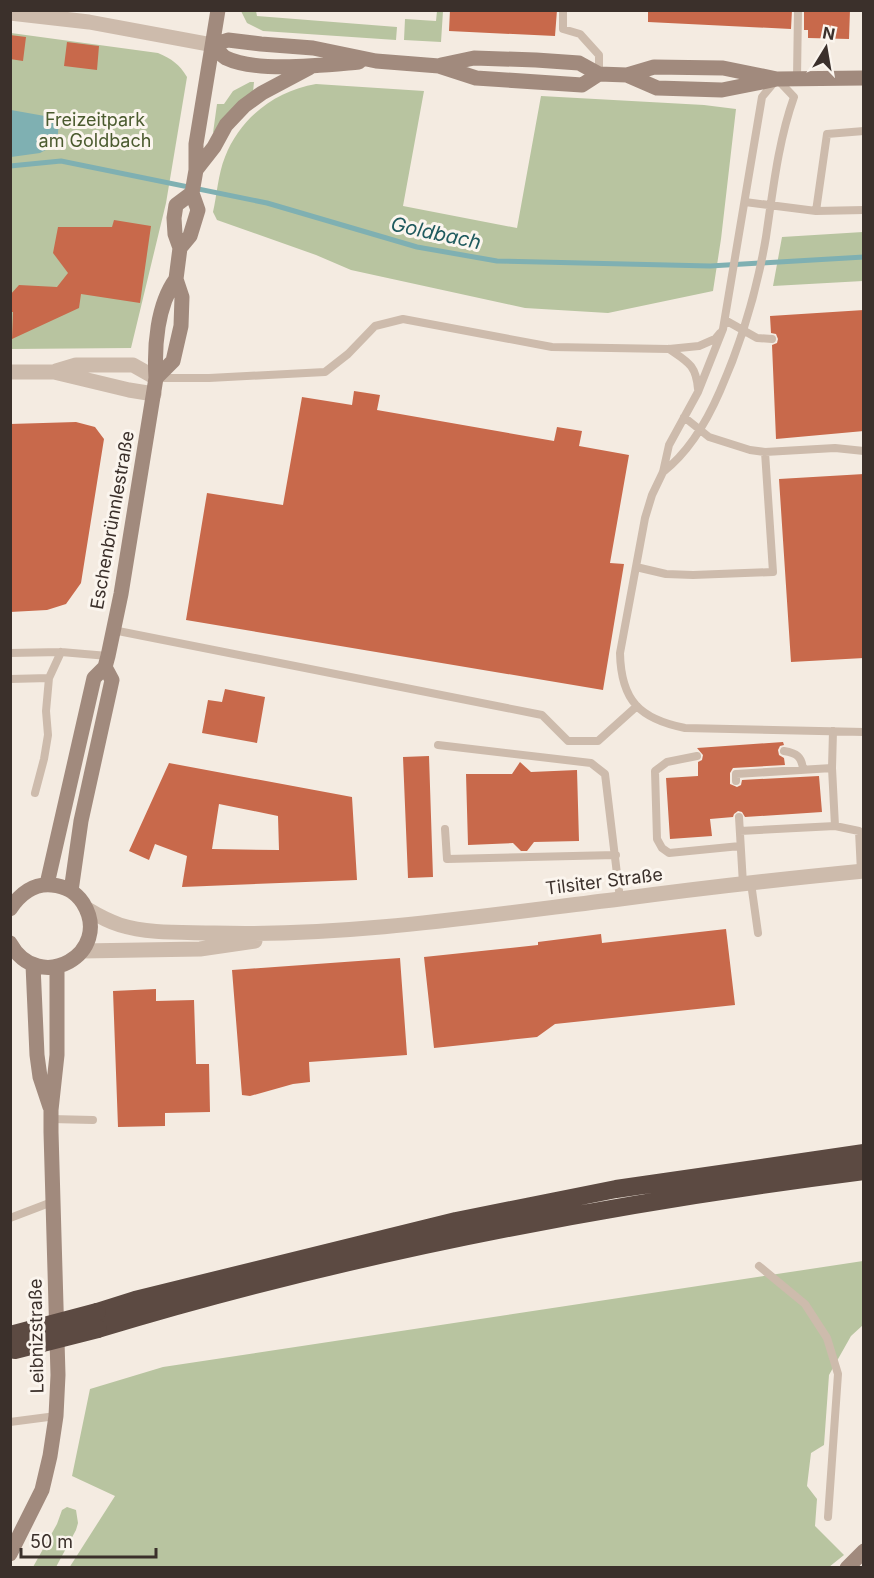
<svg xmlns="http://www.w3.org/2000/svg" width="874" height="1578" font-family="Inter,sans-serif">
	<rect width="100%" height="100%" fill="#f4ebe1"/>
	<!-- green -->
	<path fill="#b8c4a0" d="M241,11H256L257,16L397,27L396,40L263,31L247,23Z
		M437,11H443L441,42L404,40L405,19L436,21Z
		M11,33L158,53C172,59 179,64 187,77L166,203L131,348L11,349Z
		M250,82H254L253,92L213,133L217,104H224L233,91Z
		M316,84L424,91L403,206L517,228L541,96L704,105L736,109L721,239L713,291L608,313L525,308L351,270L316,255L217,220L213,212C217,195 218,174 225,157C240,118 275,91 316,84Z
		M863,232V281L773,286L782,237Z
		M863,1261V1325L851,1336L829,1375L824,1445L811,1453L807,1486L817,1499L815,1526L844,1555L829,1567L69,1568L115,1496L72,1476L90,1389L163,1367Z
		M67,1507L76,1510L78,1523L76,1530L56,1567H33L57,1524L62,1510Z"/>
	<!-- water -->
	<path fill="#7fb0b2" d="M11,110L56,118L59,121L57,144L40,153L11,157Z"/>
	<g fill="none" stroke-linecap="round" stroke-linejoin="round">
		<!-- stream -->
		<path stroke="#7fb0b2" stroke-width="5" d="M10,166L61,161L267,203L417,247L497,261L710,266L864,257"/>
	</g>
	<!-- building -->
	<path fill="#c8694b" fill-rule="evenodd" d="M450,10H557L555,36L449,31Z
		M648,10H792L791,29L648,22Z
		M804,10H850L849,39L808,38V30H804Z
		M10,35L26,37L23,61L10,59Z
		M67,42L99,46L97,70L64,66Z
		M114,220L151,226L140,303L81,294L79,308L12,339L13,312H10V295L19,285L57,287L68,273L53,253L58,227H112Z
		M864,310V431L776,439L772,345L777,343L778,339L776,334L771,333L770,316Z
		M354,391L380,395L377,410L554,441L557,427L582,431L579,446L629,455L610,563L624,564L603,690L186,620L207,493L283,505L302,397L352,405Z
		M76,422L95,427L104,439L81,583L66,604L47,610L10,612V424Z
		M864,474V658L791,662L779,479Z
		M225,689L265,697L257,743L202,733L208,700L222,702Z
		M783,742L784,745L780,746L778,750L779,755L784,758L785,765L733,768L730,773V784L737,787L741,785L742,780L819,776L822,812L745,817L742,812L738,811L734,814L733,817L710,819L712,836L670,839L666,778L698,776V762L702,760L703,755L697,748Z
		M429,756L433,877L408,878L403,757Z
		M520,762L531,772L577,770L579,841L534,842L527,851H521L513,843L468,845L466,774H512Z
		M169,763L352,797L357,880L182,887L187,856L155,844L149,860L129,851ZM219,804L278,816L279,850L212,849Z
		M726,929L735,1005L555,1024L537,1037L434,1048L424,957L538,945V942L601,934L602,943Z
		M400,958L407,1055L309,1062L310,1082L293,1084L250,1096L242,1095L232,970Z
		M156,989V1001L194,1000L196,1064H209L210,1112L165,1113V1126L118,1127L113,991Z"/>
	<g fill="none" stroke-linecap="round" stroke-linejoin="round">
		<!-- lane -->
		<path stroke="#cdbbac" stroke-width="8" d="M563,10V29L580,34L599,55V74
			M797,78L798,10
			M745,202L816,211L864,210
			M816,211L827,134L864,131
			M725,320L757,338L772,339
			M669,349C688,362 696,365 698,389
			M157,378H209L325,372L348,354L375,326L403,319L552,347L669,349L699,346L715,339L720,333
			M684,417L709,437L750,450L765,452L835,448L864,451
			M663,472C689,452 707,421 720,391C742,341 757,290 766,237C773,190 778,142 794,97L777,79L762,97L723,329L698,392L669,445L663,472L652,495L645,518L620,653C621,701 640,719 685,728L864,732
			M636,567L666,574L693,575L773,572L765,452
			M113,630L542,715L568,741H598L637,706
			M10,653L61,652L108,656
			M10,679L49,678
			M833,731L832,768L835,826
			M438,745L591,763L605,774L620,899
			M784,751C796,753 802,756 803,770
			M697,756L667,762L655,771L657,839L662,848L669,853L740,846
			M736,781V774L832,768
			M35,793L44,759L48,735L46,711L49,678L61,652
			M739,817L743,884
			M445,829L447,859L616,855
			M740,831L835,826L859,831L861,872
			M751,883L758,933
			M51,1119L93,1120
			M10,1218L52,1202
			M759,1266L805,1304L827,1338L838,1374L828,1517
			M10,1422L56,1416"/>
		<!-- street -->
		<path stroke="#cdbbac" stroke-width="15" d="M10,13L89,22L213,45
			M56,371L76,365H133L156,378
			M10,372H54L129,390L154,394
			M87,909C97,915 108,921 120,925C149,934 183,932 214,933C347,937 488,915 620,899C701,888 782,879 864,871
			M82,951L200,949L255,941"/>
		<!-- secondary -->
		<path stroke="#a18a7d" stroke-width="15" d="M213,45L228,40L261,44L313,48L376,61L439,66L476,78L582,85L599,74
			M213,45C217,49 221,55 226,58C257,73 324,65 359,62
			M441,65L474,58L536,60L579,63L599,74L627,75L654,67L723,68L777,79
			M627,75L657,88L722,90L777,79L864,78
			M196,170L214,147L226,125L244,106L262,93L309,68
			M180,248L190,236L198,210L192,193L196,170V144L218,10
			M156,378L173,361L181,326L182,297L176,279L180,248L175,234L174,218L176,205L192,193
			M47,884L94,678L105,667L108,656L121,594L156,378C154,347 157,305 176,279
			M71,891L81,821L112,680L105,667
			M10,909C20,894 33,883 52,885C64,886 76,892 83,903C114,953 39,996 10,943
			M33,965L37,1055L40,1077L50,1107
			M10,1554L42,1490L50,1456L56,1416L58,1375L51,1132V1110L57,1055V967
			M847,1568L864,1551"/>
		<!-- highway -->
		<path stroke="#5c4a42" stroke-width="18" d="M97,1312L135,1300L456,1221L616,1189L864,1153
			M98,1329C348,1253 605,1204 864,1171"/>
		<!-- highway-bridge -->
		<path stroke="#5c4a42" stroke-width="18" d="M14,1334L97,1312
			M15,1350L98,1329"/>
	</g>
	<g text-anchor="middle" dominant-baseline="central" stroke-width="6" stroke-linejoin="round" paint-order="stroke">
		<!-- park labels -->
		<g font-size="18" fill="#4a5a2e" stroke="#fbf5ee">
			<text x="95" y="119">Freizeitpark<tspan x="95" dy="21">am Goldbach</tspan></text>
		</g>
		<!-- street labels -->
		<g font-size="18" fill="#3b302b" stroke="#fbf5ee">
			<text transform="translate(112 520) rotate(-80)">Eschenbrünnlestraße</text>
			<text transform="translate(604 881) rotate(-7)">Tilsiter Straße</text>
			<text transform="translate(36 1336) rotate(-91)">Leibnizstraße</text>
		</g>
		<!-- water labels -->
		<g font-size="20" font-style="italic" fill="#1f5a5e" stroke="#fbf5ee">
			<text transform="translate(436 233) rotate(12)">Goldbach</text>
		</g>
	</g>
	<!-- border -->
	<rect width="874" height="1578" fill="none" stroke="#3b302b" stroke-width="24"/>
	<!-- north arrow -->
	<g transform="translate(826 48) rotate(11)" stroke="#fbf5ee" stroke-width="4.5" paint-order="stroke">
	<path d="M0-4.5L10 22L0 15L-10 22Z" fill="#3b302b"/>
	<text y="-9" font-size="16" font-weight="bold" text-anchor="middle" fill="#3b302b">N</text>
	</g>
	<!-- scale -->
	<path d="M21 1548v9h135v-9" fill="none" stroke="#3b302b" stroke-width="3"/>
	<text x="30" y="1548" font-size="18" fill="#3b302b" stroke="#fbf5ee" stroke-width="4.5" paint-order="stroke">50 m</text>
</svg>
